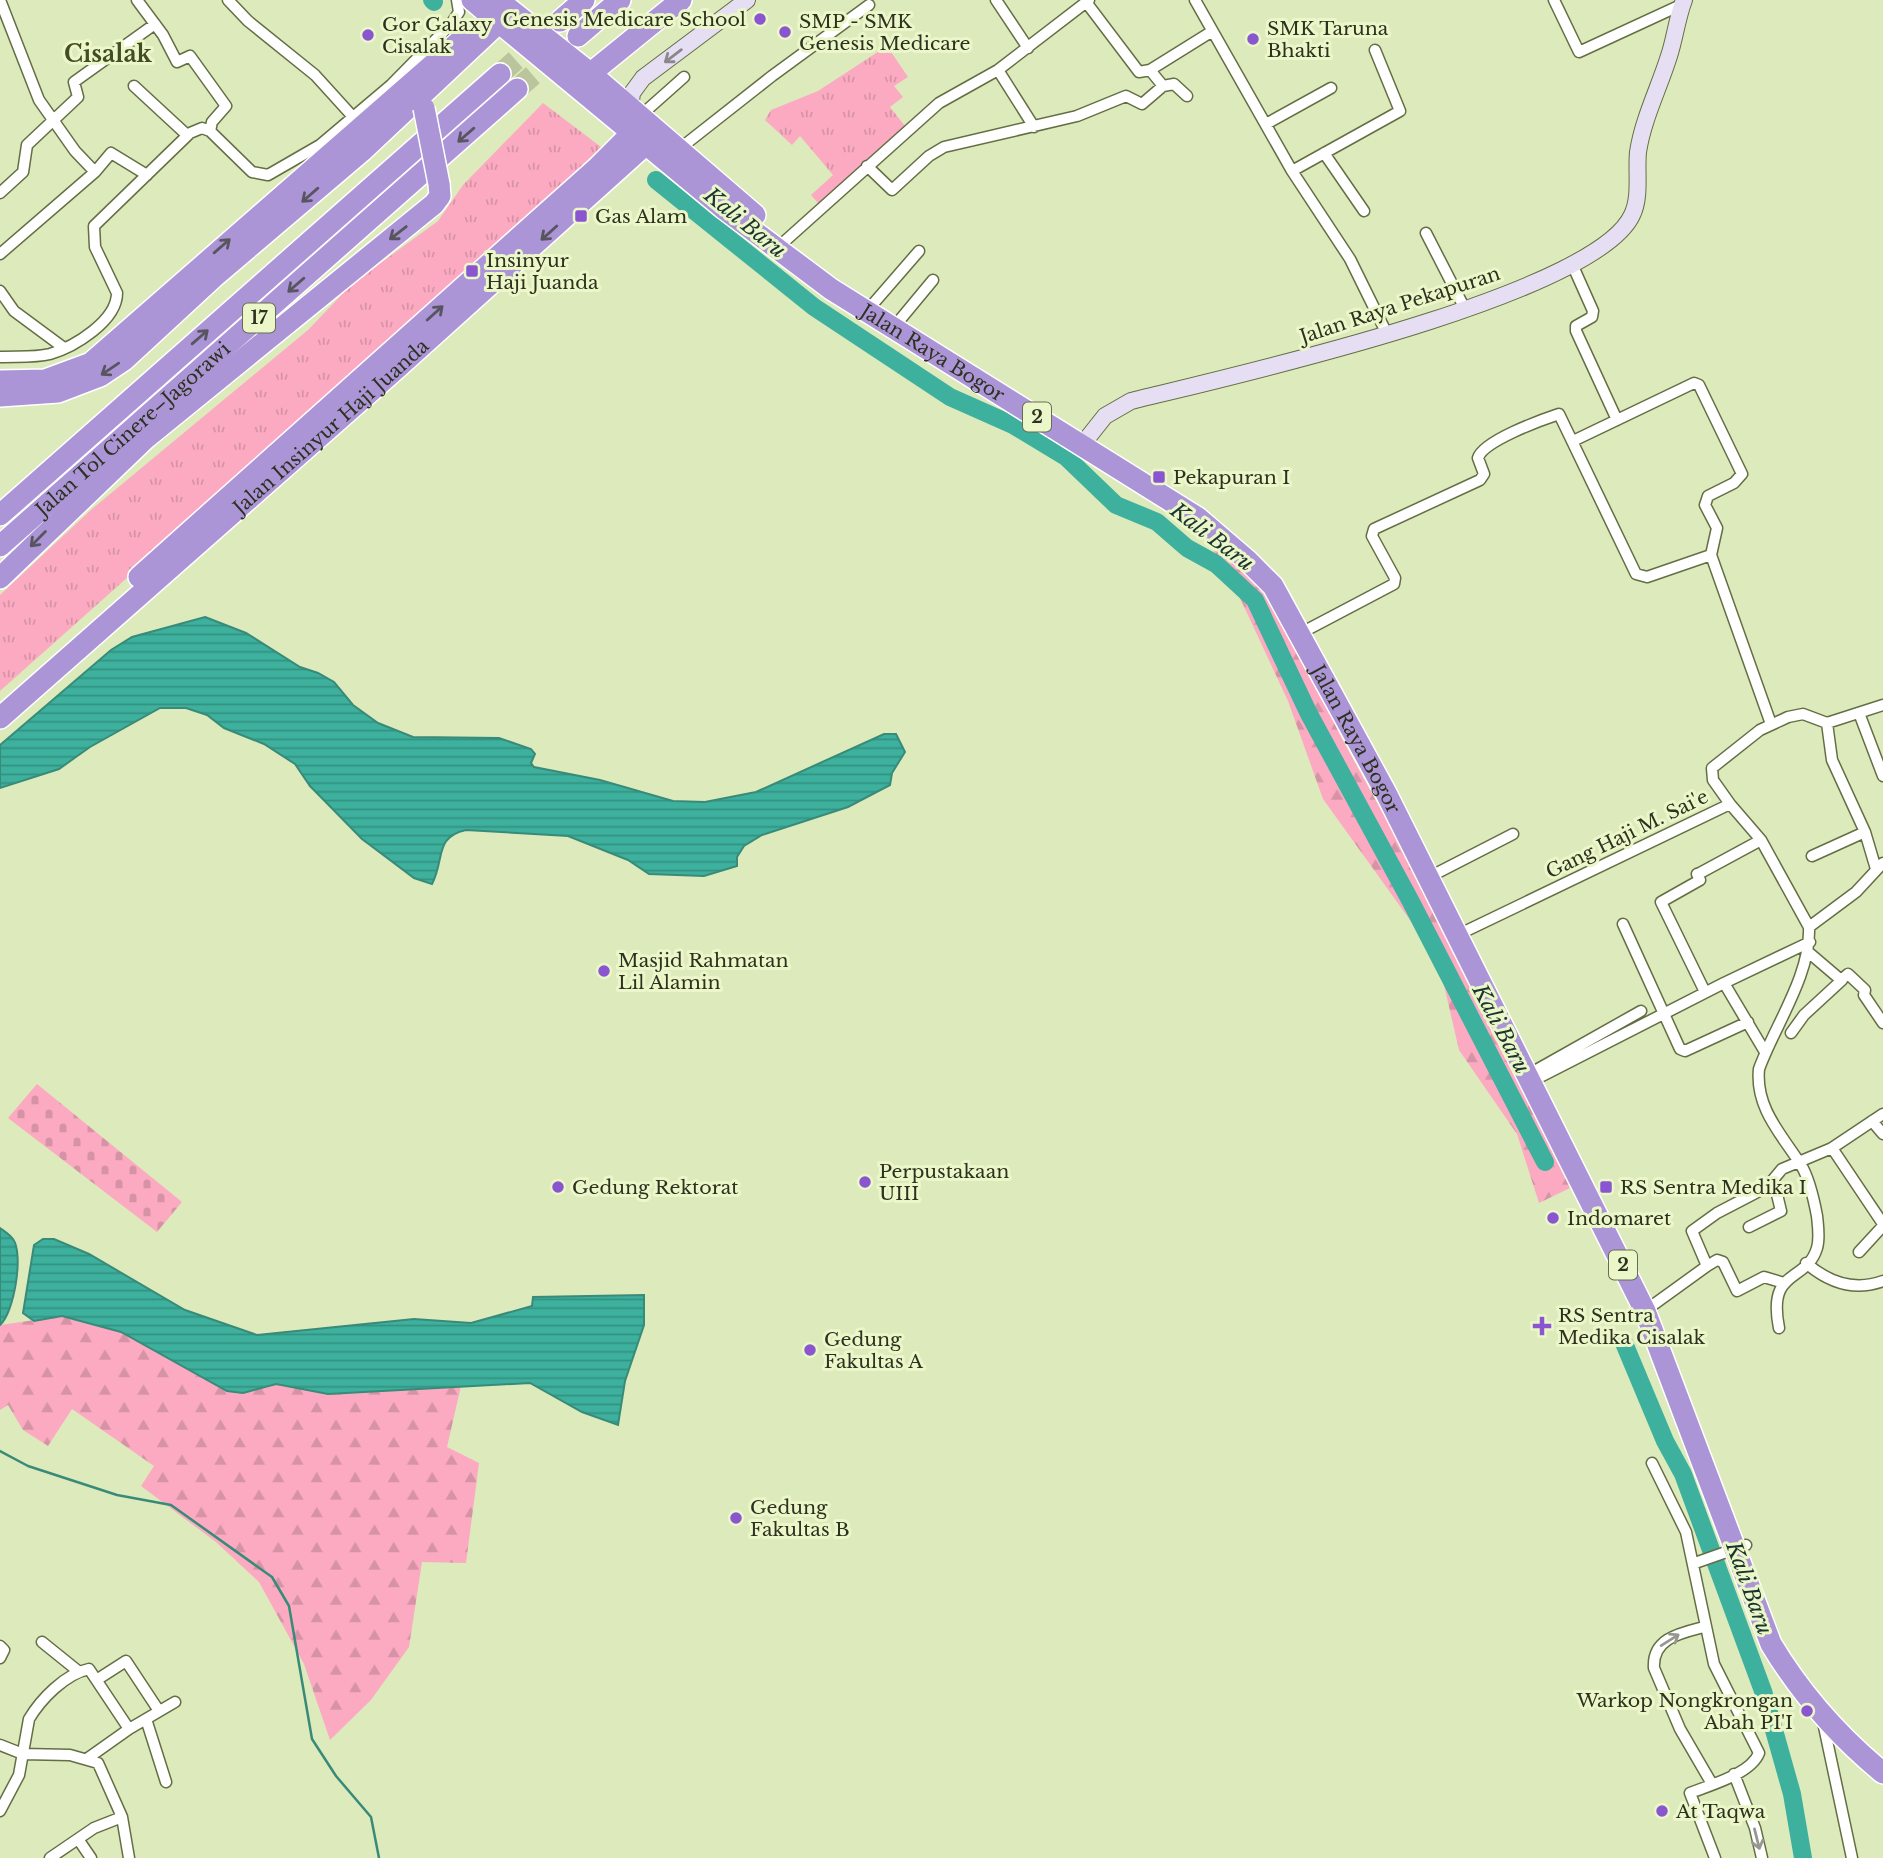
<svg xmlns="http://www.w3.org/2000/svg" width="1883" height="1858" font-family="'Libre Baskerville',serif">
	<defs>
		<pattern id="grass-tufts" width="24" height="20" patternUnits="userSpaceOnUse" patternTransform="scale(1.75)"><rect width="24" height="20" fill="#fbaac2"/><path d="M3 7l-1-3M5 7V3M7 7l1-3M15 17l-1-3M17 17v-4M19 17l1-3" fill="none" stroke="#d793a6"/></pattern>
		<pattern id="forest-firs" width="22" height="20" patternUnits="userSpaceOnUse" patternTransform="scale(1.75)"><rect width="22" height="20" fill="#fbaac2"/><path d="M5 1l3.5 6h-7zM16 11l3.5 6h-7z" fill="#d793a6"/></pattern>
		<pattern id="cemetery-stones" width="16" height="16" patternUnits="userSpaceOnUse" patternTransform="scale(1.75)"><rect width="16" height="16" fill="#fbaac2"/><path d="M2 7V4a2 2 0 0 1 4 0v3zM10 15v-3a2 2 0 0 1 4 0v3z" fill="#d793a6"/></pattern>
		<pattern id="water-rules" width="6" height="5" patternUnits="userSpaceOnUse" patternTransform="scale(1.75)"><rect width="6" height="5" fill="#3db19e"/><path d="M0 2.5h6" fill="none" stroke="#349180"/></pattern>
	</defs>
	<rect width="100%" height="100%" fill="#ddeabc"/>
	<!-- grass -->
	<path fill="url(#grass-tufts)" d="M887,46L908,77L894,86L903,97L890,107L905,126L819,204L811,195L833,175L800,136L792,145L765,120L771,110L818,91Z
		M543,103L601,147L532,217L0,691V595L92,509L308,330L352,284L438,221L463,185Z"/>
	<!-- forest -->
	<path fill="url(#forest-firs)" d="M1205,536L1273,592L1341,737L1414,870L1550,1140L1570,1188L1539,1203L1517,1134L1459,1050L1438,959L1323,799L1288,701L1240,598Z
		M62,1316L121,1332L227,1391L244,1393L276,1384L328,1394L461,1386L447,1447L479,1463L466,1563L422,1562L409,1647L371,1700L330,1740L304,1664L259,1582L216,1542L141,1486L154,1466L72,1409L48,1446L23,1430L8,1405L0,1410V1325Z"/>
	<!-- cemetery -->
	<path fill="url(#cemetery-stones)" d="M37,1084L182,1202L157,1232L8,1118Z"/>
	<!-- water -->
	<path fill="url(#water-rules)" stroke="#388b78" stroke-width="2" d="M205,617L246,633L300,667L318,673L334,682L353,705L378,723L413,737L499,738L531,749L535,754L531,763L534,767L600,780L673,801L705,802L756,792L884,734H896L905,752L892,773L890,785L848,807L762,835L744,846L737,857V866L704,876L649,874L628,860L568,836L466,830C434,837 445,859 432,884L414,878L362,839L310,786L295,764L264,744L224,728L207,715L186,708H160L90,747L59,769L0,788V745L111,650L132,637Z
		M0,1228C4,1231 10,1235 13,1239C24,1254 14,1313 0,1325Z
		M43,1239H54L89,1254L185,1310L257,1335L414,1319L471,1323L532,1306L533,1297L644,1295V1325L625,1381L618,1425L582,1412L530,1383L328,1394L276,1384L243,1393L227,1391L121,1332L62,1316L34,1321L23,1313L34,1245Z"/>
	<g fill="none" stroke-linecap="round" stroke-linejoin="round">
		<!-- stream -->
		<path stroke="#388b78" stroke-width="2.5" d="M0,1451L28,1466L117,1495L171,1505L272,1577L289,1606L312,1739L336,1776L371,1817L379,1858"/>
		<!-- river -->
		<path stroke="#3db19e" stroke-width="18" d="M432,0L434,2
			M656,180L814,307L950,397L1013,425L1066,457L1116,505L1157,522L1187,548L1216,564L1255,600L1309,714L1410,900L1545,1162
			M1624,1343L1665,1441L1683,1474L1763,1691L1792,1794L1803,1858"/>
		<!-- highway-tunnel -->
		<path stroke="#bac59d" stroke-width="21" stroke-dasharray="21 10" stroke-linecap="butt" d="M500,74L543,36
			M517,89L561,51"/>
		<!-- street casing -->
		<g stroke="#646e45" stroke-width="13">
			<path id="street" d="M0,0L39,100L75,151L95,172L111,153L147,175
				M137,0L163,35L177,62L190,56L226,106L212,122L210,131
				M228,0L248,21L315,75L354,118
				M996,0L1028,48
				M1195,0L1292,171L1350,259L1387,334
				M1554,0L1579,52L1683,4
				M1086,2L1139,72L1150,70L1211,32
				M998,70L1034,127
				M134,86L187,135
				M1163,86L1174,84L1187,96
				M639,117L684,77
				M1266,124L1331,88
				M678,150L772,76L869,5
				M1324,153L1364,211
				M867,166L892,190L929,156L944,147L1077,116L1126,96L1142,104L1163,86L1150,70
				M1292,171L1400,111L1375,50
				M0,193L23,172L27,145L78,97L74,82L155,24
				M1426,233L1465,309
				M785,241L939,103L998,70L1089,0
				M0,254L95,172
				M1572,264L1593,311L1592,317L1576,326V331L1617,420
				M0,291L14,311L64,348
				M873,304L919,251
				M899,321L933,280
				M0,357C16,356 34,358 50,354C74,347 117,321 117,293L95,247L94,226L190,133L202,128L210,131L252,172L268,175L320,145L391,85L451,24L459,12L457,0
				M1573,441L1694,383L1699,385L1742,474L1734,483L1708,496L1705,505L1717,528L1711,555L1771,724
				M1301,633L1394,584L1395,578L1372,536L1374,529L1480,480L1484,474L1478,458C1483,441 1541,420 1559,414L1636,574L1647,577L1711,555
				M1859,713L1883,776
				M1827,723L1832,760L1865,832L1876,869
				M1730,804L1713,780L1712,768L1760,730L1788,717L1803,714L1827,723L1883,705
				M1812,856L1865,832
				M1439,872L1513,834
				M1623,924L1680,1049L1685,1051L1748,1022
				M1809,927L1856,892L1883,863
				M1468,930L1730,804L1761,840L1809,927C1811,975 1775,1025 1759,1069C1755,1108 1782,1135 1801,1165C1809,1178 1814,1200 1817,1216C1818,1226 1820,1238 1817,1248C1806,1284 1767,1267 1779,1328
				M1807,951L1841,980L1848,974L1865,990L1864,995L1883,1023
				M1724,983L1765,1052
				M1705,992L1661,902L1700,880L1697,874L1700,873L1761,840
				M1791,1033L1804,1015L1842,980
				M1538,1069L1641,1011
				M1542,1076L1724,983L1810,942
				M1872,1121L1883,1134
				M1832,1148L1883,1224
				M1749,1227L1781,1211L1774,1182
				M1859,1252L1883,1226
				M1806,1263C1828,1282 1853,1292 1883,1281
				M1707,1266L1717,1260L1723,1262L1737,1291L1764,1277L1784,1283
				M1653,1305L1707,1266L1692,1231L1717,1213L1767,1187L1782,1169L1832,1148L1883,1114
				M1652,1463L1686,1532L1714,1664L1759,1753C1751,1774 1710,1785 1690,1793L1715,1858
				M1695,1563L1746,1545
				M1704,1627C1681,1633 1652,1638 1654,1668L1680,1729L1712,1784
				M42,1642L78,1671
				M0,1646L4,1650L0,1658
				M98,1679L126,1661L159,1711
				M146,1719L166,1782
				M1823,1722L1852,1858
				M129,1729L175,1702
				M0,1745L23,1754L70,1755L98,1763L122,1817L129,1858
				M1734,1774L1755,1828L1762,1858
				M0,1811L19,1775L29,1719C41,1699 65,1674 89,1669L129,1729L88,1758
				M78,1839L91,1858
				M50,1858L94,1828L122,1817"/>
		</g>
		<!-- secondary casing -->
		<g stroke="#646e45" stroke-width="18">
			<path id="secondary" d="M630,109L632,93L643,78L747,0
				M1082,445L1105,416L1131,401C1224,378 1595,296 1632,215C1641,197 1636,172 1638,152C1643,119 1659,88 1669,56C1675,38 1677,18 1684,0"/>
		</g>
		<!-- highway casing -->
		<g stroke="#fff" stroke-width="24">
			<g id="highway">
				<path id="s1" d="M472,0L723,208L831,289L1198,518L1247,560L1273,586L1386,793L1645,1311L1771,1644C1801,1694 1838,1736 1883,1773"/>
				<path d="M498,0L590,73L755,215"/>
				<path d="M560,21L584,0"/>
				<path d="M578,36L620,0"/>
				<path d="M580,82L681,0"/>
				<path d="M0,381L45,380L91,363L469,33"/>
				<path d="M0,396L58,392L100,376L124,360L215,276L362,151L508,14"/>
				<path d="M0,515L500,74"/>
				<path id="s2" d="M0,546L517,89"/>
				<path d="M139,577L598,167L642,123"/>
				<path d="M0,578L146,438L434,204L440,196L439,184"/>
				<path id="s3" d="M0,718L396,369L655,136"/>
			</g>
		</g>
		<!-- street -->
		<use href="#street" stroke="#fff" stroke-width="10"/>
		<!-- secondary -->
		<use href="#secondary" stroke="#e6dff3" stroke-width="16"/>
		<!-- highway -->
		<use href="#highway" stroke="#ac95d7" stroke-width="21"/>
		<!-- highway-bridge casing -->
		<g stroke="#fff" stroke-width="24" stroke-linecap="butt">
			<path id="highway-bridge" d="M424,108L439,184"/>
		</g>
		<!-- highway-bridge -->
		<use href="#highway-bridge" stroke="#ac95d7" stroke-width="21"/>
	</g>
	<!-- one-way arrows -->
	<defs><path id="oneway-shaft" d="M-6 0H5M1.5-3L5.5 0L1.5 3" fill="none" stroke-width="1.6" stroke-linecap="round" stroke-linejoin="round" transform="scale(1.75)"/></defs>
	<use stroke="#8a888a" href="#oneway-shaft" transform="translate(673 56) rotate(143)"/>
	<g stroke="#595560">
		<use href="#oneway-shaft" transform="translate(466 135) rotate(139)"/>
		<use href="#oneway-shaft" transform="translate(310 195) rotate(139)"/>
		<use href="#oneway-shaft" transform="translate(398 233) rotate(142)"/>
		<use href="#oneway-shaft" transform="translate(549 233) rotate(138)"/>
		<use href="#oneway-shaft" transform="translate(222 246) rotate(-41)"/>
		<use href="#oneway-shaft" transform="translate(296 285) rotate(139)"/>
		<use href="#oneway-shaft" transform="translate(435 313) rotate(-42)"/>
		<use href="#oneway-shaft" transform="translate(200 337) rotate(-41)"/>
		<use href="#oneway-shaft" transform="translate(110 369) rotate(146)"/>
		<use href="#oneway-shaft" transform="translate(38 539) rotate(135)"/>
	</g>
	<g stroke="#969890">
		<use href="#oneway-shaft" transform="translate(1670 1640) rotate(-32)"/>
		<use href="#oneway-shaft" transform="translate(1757 1839) rotate(76)"/>
	</g>
	<!-- markers -->
	<g fill="#8956cf" stroke="#ebf7c9" stroke-width="2.5">
		<circle cx="760" cy="19" r="7"/>
		<circle cx="785" cy="32" r="7"/>
		<circle cx="368" cy="35" r="7"/>
		<circle cx="1253" cy="39" r="7"/>
		<rect x="574" y="209" width="14" height="14" rx="3.5"/>
		<rect x="465" y="264" width="14" height="14" rx="3.5"/>
		<rect x="1152" y="470" width="14" height="14" rx="3.5"/>
		<circle cx="604" cy="971" r="7"/>
		<circle cx="865" cy="1182" r="7"/>
		<circle cx="558" cy="1187" r="7"/>
		<rect x="1599" y="1180" width="14" height="14" rx="3.5"/>
		<circle cx="1553" cy="1218" r="7"/>
		<path d="M1538.5 1315.5h7v7h7v7h-7v7h-7v-7h-7v-7h7z"/>
		<circle cx="810" cy="1350" r="7"/>
		<circle cx="736" cy="1518" r="7"/>
		<circle cx="1807" cy="1711" r="7"/>
		<circle cx="1662" cy="1811" r="7"/>
	</g>
	<g text-anchor="middle" dominant-baseline="central" stroke-width="6" stroke-linejoin="round" paint-order="stroke">
		<!-- shield labels -->
		<g fill="#ebf7c9" stroke="#666d53" stroke-width="2">
			<rect x="243" y="303.5" width="32" height="29" rx="5"/>
			<rect x="1023" y="402.5" width="28" height="29" rx="5"/>
			<rect x="1609" y="1250.5" width="28" height="29" rx="5"/>
		</g>
		<g font-size="18" font-weight="bold" fill="#2d3220">
			<text x="259" y="318">17</text>
			<text x="1037" y="417">2</text>
			<text x="1623" y="1265">2</text>
		</g>
		<!-- poi labels -->
		<g font-size="19" fill="#2d3220" stroke="#ebf7c9" text-anchor="start">
			<text x="746" y="19" text-anchor="end">Genesis Medicare School</text>
			<text x="799" y="21">SMP - SMK<tspan x="799" dy="22">Genesis Medicare</tspan></text>
			<text x="382" y="24">Gor Galaxy<tspan x="382" dy="22">Cisalak</tspan></text>
			<text x="1267" y="28">SMK Taruna<tspan x="1267" dy="22">Bhakti</tspan></text>
			<text x="595" y="216">Gas Alam</text>
			<text x="486" y="260">Insinyur<tspan x="486" dy="22">Haji Juanda</tspan></text>
			<text x="1173" y="477">Pekapuran I</text>
			<text x="618" y="960">Masjid Rahmatan<tspan x="618" dy="22">Lil Alamin</tspan></text>
			<text x="879" y="1171">Perpustakaan<tspan x="879" dy="22">UIII</tspan></text>
			<text x="572" y="1187">Gedung Rektorat</text>
			<text x="1620" y="1187">RS Sentra Medika I</text>
			<text x="1567" y="1218">Indomaret</text>
			<text x="1558" y="1315">RS Sentra<tspan x="1558" dy="22">Medika Cisalak</tspan></text>
			<text x="824" y="1339">Gedung<tspan x="824" dy="22">Fakultas A</tspan></text>
			<text x="750" y="1507">Gedung<tspan x="750" dy="22">Fakultas B</tspan></text>
			<text x="1793" y="1700" text-anchor="end">Warkop Nongkrongan<tspan x="1793" dy="22">Abah PI'I</tspan></text>
			<text x="1676" y="1811">At Taqwa</text>
		</g>
		<!-- street labels -->
		<g font-size="19" fill="#2d3220" stroke="#ebf7c9">
			<text transform="translate(1400 305) rotate(-18)">Jalan Raya Pekapuran</text>
			<text stroke="none"><textPath href="#s1" startOffset="581">Jalan Raya Bogor</textPath></text>
			<text stroke="none"><textPath href="#s3" startOffset="441">Jalan Insinyur Haji Juanda</textPath></text>
			<text stroke="none"><textPath href="#s2" startOffset="177">Jalan Tol Cinere–Jagorawi</textPath></text>
			<text stroke="none"><textPath href="#s1" startOffset="1169">Jalan Raya Bogor</textPath></text>
			<text transform="translate(1627 834) rotate(-26)">Gang Haji M. Sai'e</text>
		</g>
		<!-- water labels -->
		<g font-size="21" font-style="italic" fill="#1b342f" stroke="#ebf7c9">
			<text transform="translate(745 223) rotate(39)">Kali Baru</text>
			<text transform="translate(1212 537) rotate(37)">Kali Baru</text>
			<text transform="translate(1501 1029) rotate(62)">Kali Baru</text>
			<text transform="translate(1749 1588) rotate(70)">Kali Baru</text>
		</g>
		<!-- quarter labels -->
		<g font-size="23" font-weight="bold" fill="#434d24" stroke="#ebf7c9">
			<text x="108" y="54">Cisalak</text>
		</g>
	</g>
</svg>
